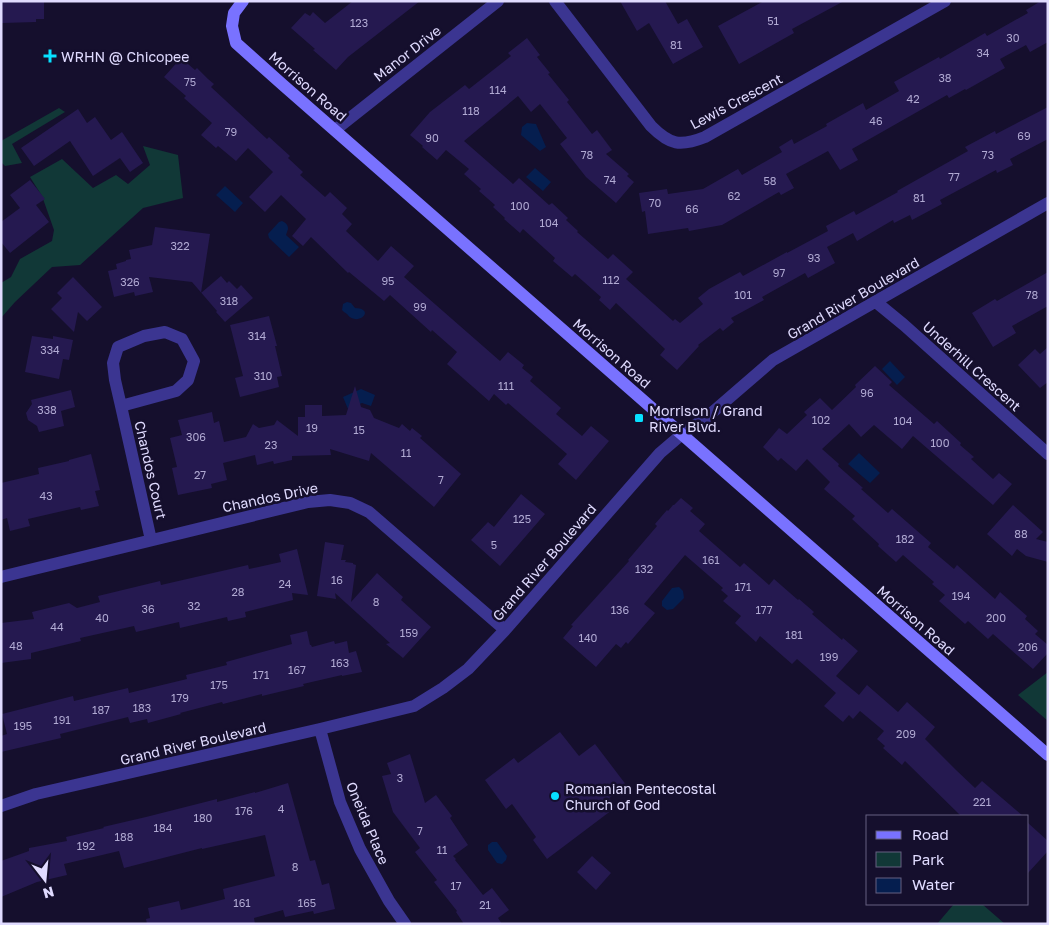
<svg xmlns="http://www.w3.org/2000/svg" width="1049" height="925" font-family="'Golos Text',sans-serif">
	<rect width="100%" height="100%" fill="#150f2d"/>
	<!-- green -->
	<path fill="#113837" d="M59,108L65,112L12,144L22,163L5,166L1,162V141Z
		M143,146L178,155L183,198L143,208L80,265L52,267L15,302L1,318V283L11,277L20,259L52,241L54,230L42,196L30,177L62,159L93,188L116,175L128,184L150,165Z
		M1048,672V721L1018,695Z
		M954,904H982L1005,924H937Z"/>
	<!-- water -->
	<path fill="#051e4f" d="M527,123L536,124L546,147L540,151L521,135L522,127Z
		M535,168L551,182L543,191L526,177Z
		M225,186L243,203L235,212L216,195Z
		M282,221C286,223 288,225 288,229L286,235L299,247L289,257L269,238L268,234L279,222Z
		M347,302L351,303L355,308C377,309 357,328 347,314L344,312L342,310L343,304Z
		M890,361L905,377L897,385L882,369Z
		M361,389L375,395L371,406L362,403L348,409L343,397Z
		M859,453L880,473L870,483L848,464Z
		M679,587L683,591L684,598L673,609L667,610L662,606V601L672,588Z
		M492,842H497L507,856L506,860L502,864L497,863L488,850V845Z"/>
	<!-- building -->
	<path fill="#251950" d="M1,1H44V19H36V22L2,23Z
		M353,1H420L348,57L336,70L313,50L315,49L291,28L305,13L310,16L313,12L325,23Z
		M620,1H665L678,24L687,19L703,47L673,64L649,23L637,31Z
		M764,1H844L792,29L794,33L739,64L718,26Z
		M1041,1H1048V42L1030,52L1026,45L1000,59L1005,68L966,90L965,89L949,98L947,95L852,149L858,160L840,170L828,151L786,174L794,188L781,195L779,192L722,225L689,231L688,228L648,234L645,211L642,212L639,193L667,189L668,194L703,189L738,169L742,175L782,152L779,147L792,139L794,144L827,126L826,124L863,103L866,110L899,91L894,82L939,57L940,59L985,33L987,36L1028,13L1026,10Z
		M527,38L540,55L537,57L550,73L548,74L569,100L567,102L592,134L597,130L612,150L606,154L629,174L627,176L634,182L616,203L586,177L560,144L567,138L540,104L531,112L518,96L464,141L513,184L519,178L549,205L552,203L568,218L566,220L578,231L577,232L608,259L613,254L633,272L626,279L673,321L675,319L680,323L703,304L698,298L709,289L740,272L743,276L787,252V253L828,231L826,226L854,211L856,215L898,192L897,191L968,151L965,147L995,131L996,134L1048,107V139L1010,159L1013,165L997,173L996,170L940,200L942,204L912,220L910,215L894,223L893,220L857,241L853,233L827,247L835,263L808,278L805,273L762,297L764,300L731,318L734,322L723,331L720,328L698,345L699,346L677,370L660,355L665,349L616,303L610,310L599,300L601,297L575,274L572,277L553,261L555,258L523,229L520,233L504,219L505,218L493,207L495,205L479,191L481,189L464,174L469,169L446,150L437,160L422,147L423,146L410,135L430,112L465,85L469,89L511,56L508,53Z
		M181,58L195,70L197,68L208,79L214,84L211,87L267,139L269,137L290,156L288,158L303,172L300,175L325,197L330,192L347,208L342,214L352,224L346,231L378,261L391,246L414,266L404,277L500,361L508,352L524,365L522,368L533,377L530,381L561,408L556,414L582,436L591,426L609,441L576,480L558,464L567,454L508,403L506,405L494,394L489,401L447,364L457,352L432,330L431,332L390,295L384,301L349,272L348,273L311,237L303,246L292,236L306,219L281,195L265,212L249,197L273,172L248,148L236,161L218,146L216,148L201,135L212,123L184,98L186,96L164,77Z
		M78,109L87,123L95,117L111,140L122,132L143,163L130,172L120,158L93,176L70,141L34,166L21,148Z
		M30,180L45,199L36,205L49,222L10,253L1,242V222L20,208L10,195Z
		M155,227L210,234L201,293L221,276L227,283L229,281L237,289L241,285L253,298L225,322L216,312L217,311L192,282L149,277L153,292L135,296L134,292L114,297L108,271L117,269L116,264L126,261V260L131,259L129,250L152,245Z
		M1048,272V306L1012,326L1016,333L993,347L972,313L995,299L997,301Z
		M73,277L102,307L87,321L78,312L74,332L51,309L62,298L57,293Z
		M269,316L277,346H275L282,376L277,377L279,387L240,397L235,378L243,376L230,325Z
		M32,336L53,339V336L73,340L69,360L63,359L59,379L25,372Z
		M1048,347V382L1040,388L1018,365L1035,349L1040,354Z
		M875,366L892,382L889,385L934,424L937,421L961,443L960,445L974,457L971,459L993,479L999,473L1012,484L993,505L913,436L902,449L874,425L861,437L849,424L822,449L839,464L838,466L863,488L861,489L888,513L892,509L931,543L928,547L954,569L957,565L995,599L1000,592L1027,616L1025,619L1038,631L1035,634L1048,645V653L1033,669L993,634L988,639L968,621L965,624L939,601L945,595L932,584L934,582L903,555L896,562L878,546L879,544L852,519L855,516L824,489L830,482L807,459L796,471L781,458L778,461L763,447L779,428L787,434L807,415L804,412L820,398L832,410L856,387L855,385Z
		M355,386L361,407L370,410L374,418L399,428L402,424L410,431L412,428L422,436L420,438L461,474L434,507L371,453L369,461L330,449L331,455L292,456V460L274,464L273,461L257,465L255,455L223,463L227,480L211,484L212,488L178,495L172,468L177,467L170,438L182,435L178,420L212,412L214,423L219,421L224,442L246,437L253,424L259,428L274,425L277,420L298,436V417H305V405H322V416L346,415Z
		M71,390L75,407L61,411L64,426L39,432L37,426L28,420L26,413L32,404L31,400Z
		M91,454L100,490L95,491L99,506L81,510L80,507L28,519L30,526L10,531L7,518L1,520V483L39,474L38,468L69,461V460Z
		M521,494L545,514L500,566L471,540L488,522L494,527Z
		M681,498L693,508L690,511L705,524L699,531L740,567L744,563L769,585L774,579L798,600L799,599L814,612L812,614L842,640L843,638L858,651L836,676L859,695L867,685L898,712L907,702L935,727L925,739L956,770L975,788L982,781L1023,816H961L905,761L902,765L883,748L885,746L877,739L884,731L860,711L853,719L849,715L843,722L824,706L836,693L797,659L792,664L760,636L756,642L735,623L741,616L723,601L728,596L721,590L723,588L685,555L644,604L655,613L628,644L626,642L621,648L616,644L596,667L563,638L573,626L571,625L629,561L628,560L657,526L655,524L667,510L668,511L673,505H674Z
		M1013,505L1043,532L1036,539L1048,542V562L1026,556L1017,549L1012,556L987,534Z
		M325,542L344,545L341,560H346L345,562L353,563V564L356,565L351,602L377,573L403,597L401,600L431,627L403,658L386,644L390,643L335,593L336,599L317,596Z
		M297,549L308,595L292,593L293,600L245,612L246,617L228,621L227,617L180,628L179,622L136,632L134,626L80,638L81,641L31,653V659L1,663V623L34,619L32,612L69,603L77,608L100,602L98,596L160,581L161,585L248,565L249,569L281,562L279,554Z
		M307,631L310,645H311L312,647L334,641L335,644L347,641L349,653L356,651L362,672L342,676V675L303,684L304,686L262,696V694L223,704L222,702L180,713L181,714L148,723L147,719L130,723L128,717L60,734L61,738L1,752V736L7,734L2,714L73,696L74,701L128,688L129,693L187,679L186,675L227,665L226,662L292,644L290,635Z
		M560,732L579,756L595,744L627,786L609,798L616,807L547,859L533,840L536,837L512,804L506,809L485,780L514,758L518,763Z
		M410,754L425,803L436,795L452,816L450,818L468,845L453,856L456,859L455,860L483,895L492,888L509,910L498,918L502,924H464L456,912L457,911L434,882L437,880L415,852L420,848L393,812L382,776L391,774L387,763Z
		M288,783L310,861L315,860L322,885L329,883L335,909L314,914L313,911L285,917L283,910L254,918L255,924H147L146,919L150,918L148,908L179,901L181,910L225,899L223,889L275,876L265,835L202,849V848L124,868L119,851L64,864L67,875L37,882L1,897V861L29,851V848L67,841L66,837L104,828L103,827L146,817L217,799V802L255,792V793Z
		M1028,823L1048,841V851L1028,873Z
		M592,856L611,873L596,890L577,872Z"/>
	<g fill="none" stroke-linecap="round" stroke-linejoin="round">
		<!-- street -->
		<path stroke="#3b3591" stroke-width="12" d="M555,1L651,126C670,145 680,147 705,137L945,1
			M335,130L498,1
			M876,302L904,325L1048,454
			M165,332L182,339L194,361L188,380L176,391L121,406L115,380L113,363L118,347L144,336Z
			M121,406L151,540
			M1,577L308,502L330,500L350,503L369,512L505,630
			M320,729L340,802L360,849L389,901L405,924
			M1,806L36,794L320,729L414,706L443,688L468,669L505,630L660,453L681,435L707,417L773,360L1048,203"/>
		<!-- secondary -->
		<path stroke="#7972ff" stroke-width="12" d="M243,1L234,13L232,26L236,43L283,85L1048,755"/>
	</g>
	<!-- markers -->
	<g fill="#07e0ff" stroke="#150f2d" stroke-width="2">
		<path d="M47.5 48.5h5v5h5v5h-5v5h-5v-5h-5v-5h5z"/>
		<rect x="634" y="413" width="10" height="10" rx="2.5"/>
		<circle cx="555" cy="796" r="5"/>
	</g>
	<g text-anchor="middle" dominant-baseline="central" stroke-width="5" stroke-linejoin="round" paint-order="stroke">
		<!-- number labels -->
		<g font-size="11" fill="#b1aad3">
			<text x="773" y="20">51</text>
			<text x="359" y="22">123</text>
			<text x="1013" y="37">30</text>
			<text x="676" y="44">81</text>
			<text x="983" y="52">34</text>
			<text x="945" y="77">38</text>
			<text x="190" y="81">75</text>
			<text x="498" y="89">114</text>
			<text x="913" y="98">42</text>
			<text x="471" y="110">118</text>
			<text x="876" y="120">46</text>
			<text x="231" y="131">79</text>
			<text x="1024" y="135">69</text>
			<text x="432" y="137">90</text>
			<text x="587" y="154">78</text>
			<text x="988" y="154">73</text>
			<text x="954" y="176">77</text>
			<text x="610" y="179">74</text>
			<text x="770" y="180">58</text>
			<text x="734" y="195">62</text>
			<text x="919" y="197">81</text>
			<text x="655" y="202">70</text>
			<text x="520" y="205">100</text>
			<text x="692" y="208">66</text>
			<text x="549" y="222">104</text>
			<text x="180" y="245">322</text>
			<text x="814" y="257">93</text>
			<text x="779" y="272">97</text>
			<text x="611" y="279">112</text>
			<text x="388" y="280">95</text>
			<text x="130" y="281">326</text>
			<text x="743" y="294">101</text>
			<text x="1032" y="294">78</text>
			<text x="229" y="300">318</text>
			<text x="420" y="306">99</text>
			<text x="257" y="335">314</text>
			<text x="50" y="349">334</text>
			<text x="263" y="375">310</text>
			<text x="506" y="385">111</text>
			<text x="867" y="392">96</text>
			<text x="47" y="409">338</text>
			<text x="821" y="419">102</text>
			<text x="903" y="420">104</text>
			<text x="312" y="427">19</text>
			<text x="359" y="429">15</text>
			<text x="196" y="436">306</text>
			<text x="940" y="442">100</text>
			<text x="271" y="444">23</text>
			<text x="406" y="452">11</text>
			<text x="200" y="474">27</text>
			<text x="441" y="479">7</text>
			<text x="46" y="495">43</text>
			<text x="522" y="518">125</text>
			<text x="1021" y="533">88</text>
			<text x="905" y="538">182</text>
			<text x="494" y="544">5</text>
			<text x="711" y="559">161</text>
			<text x="644" y="568">132</text>
			<text x="337" y="579">16</text>
			<text x="285" y="583">24</text>
			<text x="743" y="586">171</text>
			<text x="238" y="591">28</text>
			<text x="961" y="595">194</text>
			<text x="376" y="601">8</text>
			<text x="194" y="605">32</text>
			<text x="148" y="608">36</text>
			<text x="620" y="609">136</text>
			<text x="764" y="609">177</text>
			<text x="102" y="617">40</text>
			<text x="996" y="617">200</text>
			<text x="57" y="626">44</text>
			<text x="409" y="632">159</text>
			<text x="794" y="634">181</text>
			<text x="588" y="637">140</text>
			<text x="16" y="645">48</text>
			<text x="1028" y="646">206</text>
			<text x="829" y="656">199</text>
			<text x="340" y="662">163</text>
			<text x="297" y="669">167</text>
			<text x="261" y="674">171</text>
			<text x="219" y="684">175</text>
			<text x="180" y="697">179</text>
			<text x="142" y="707">183</text>
			<text x="101" y="709">187</text>
			<text x="62" y="719">191</text>
			<text x="23" y="725">195</text>
			<text x="906" y="733">209</text>
			<text x="400" y="777">3</text>
			<text x="982" y="801">221</text>
			<text x="281" y="808">4</text>
			<text x="244" y="810">176</text>
			<text x="203" y="817">180</text>
			<text x="163" y="827">184</text>
			<text x="420" y="830">7</text>
			<text x="124" y="836">188</text>
			<text x="86" y="845">192</text>
			<text x="442" y="849">11</text>
			<text x="295" y="866">8</text>
			<text x="456" y="885">17</text>
			<text x="242" y="902">161</text>
			<text x="307" y="902">165</text>
			<text x="485" y="904">21</text>
		</g>
		<!-- street labels -->
		<g font-size="14" fill="#e0dbff" stroke="#150f2d">
			<text transform="translate(407 53) rotate(-38)">Manor Drive</text>
			<text transform="translate(308 86) rotate(41)">Morrison Road</text>
			<text transform="translate(736 101) rotate(-28)">Lewis Crescent</text>
			<text transform="translate(853 298) rotate(-30)">Grand River Boulevard</text>
			<text transform="translate(612 353) rotate(41)">Morrison Road</text>
			<text transform="translate(972 366) rotate(42)">Underhill Crescent</text>
			<text transform="translate(151 470) rotate(77)">Chandos Court</text>
			<text transform="translate(270 497) rotate(-12)">Chandos Drive</text>
			<text transform="translate(544 562) rotate(-49)">Grand River Boulevard</text>
			<text transform="translate(916 620) rotate(41)">Morrison Road</text>
			<text transform="translate(193 743) rotate(-13)">Grand River Boulevard</text>
			<text transform="translate(368 823) rotate(67)">Oneida Place</text>
		</g>
		<!-- poi labels -->
		<g font-size="14" fill="#e0dbff" stroke="#150f2d" text-anchor="start">
			<text x="61" y="56">WRHN @ Chicopee</text>
			<text x="649" y="410">Morrison / Grand<tspan x="649" dy="16">River Blvd.</tspan></text>
			<text x="565" y="788">Romanian Pentecostal<tspan x="565" dy="16">Church of God</tspan></text>
		</g>
	</g>
	<!-- border -->
	<rect width="1049" height="925" fill="none" stroke="#e0dbff" stroke-width="5"/>
	<!-- legend -->
	<rect x="866" y="815" width="162" height="90" fill="#150f2d" stroke="#666181"/>
	<rect x="876" y="831" width="25" height="8" fill="#7972ff" stroke="#666181"/>
	<text x="912" y="840" font-size="15" fill="#e0dbff">Road</text>
	<rect x="876" y="852" width="25" height="15" fill="#113837" stroke="#666181"/>
	<text x="912" y="865" font-size="15" fill="#e0dbff">Park</text>
	<rect x="876" y="878" width="25" height="15" fill="#051e4f" stroke="#666181"/>
	<text x="912" y="890" font-size="15" fill="#e0dbff">Water</text>
	<!-- north arrow -->
	<g transform="translate(45 880) rotate(164)" stroke="#150f2d" stroke-width="4" paint-order="stroke">
	<path d="M0-4L9 19L0 12L-9 19Z" fill="#e0dbff"/>
	<text y="-8" font-size="14" font-weight="bold" text-anchor="middle" fill="#e0dbff">N</text>
	</g>
</svg>
